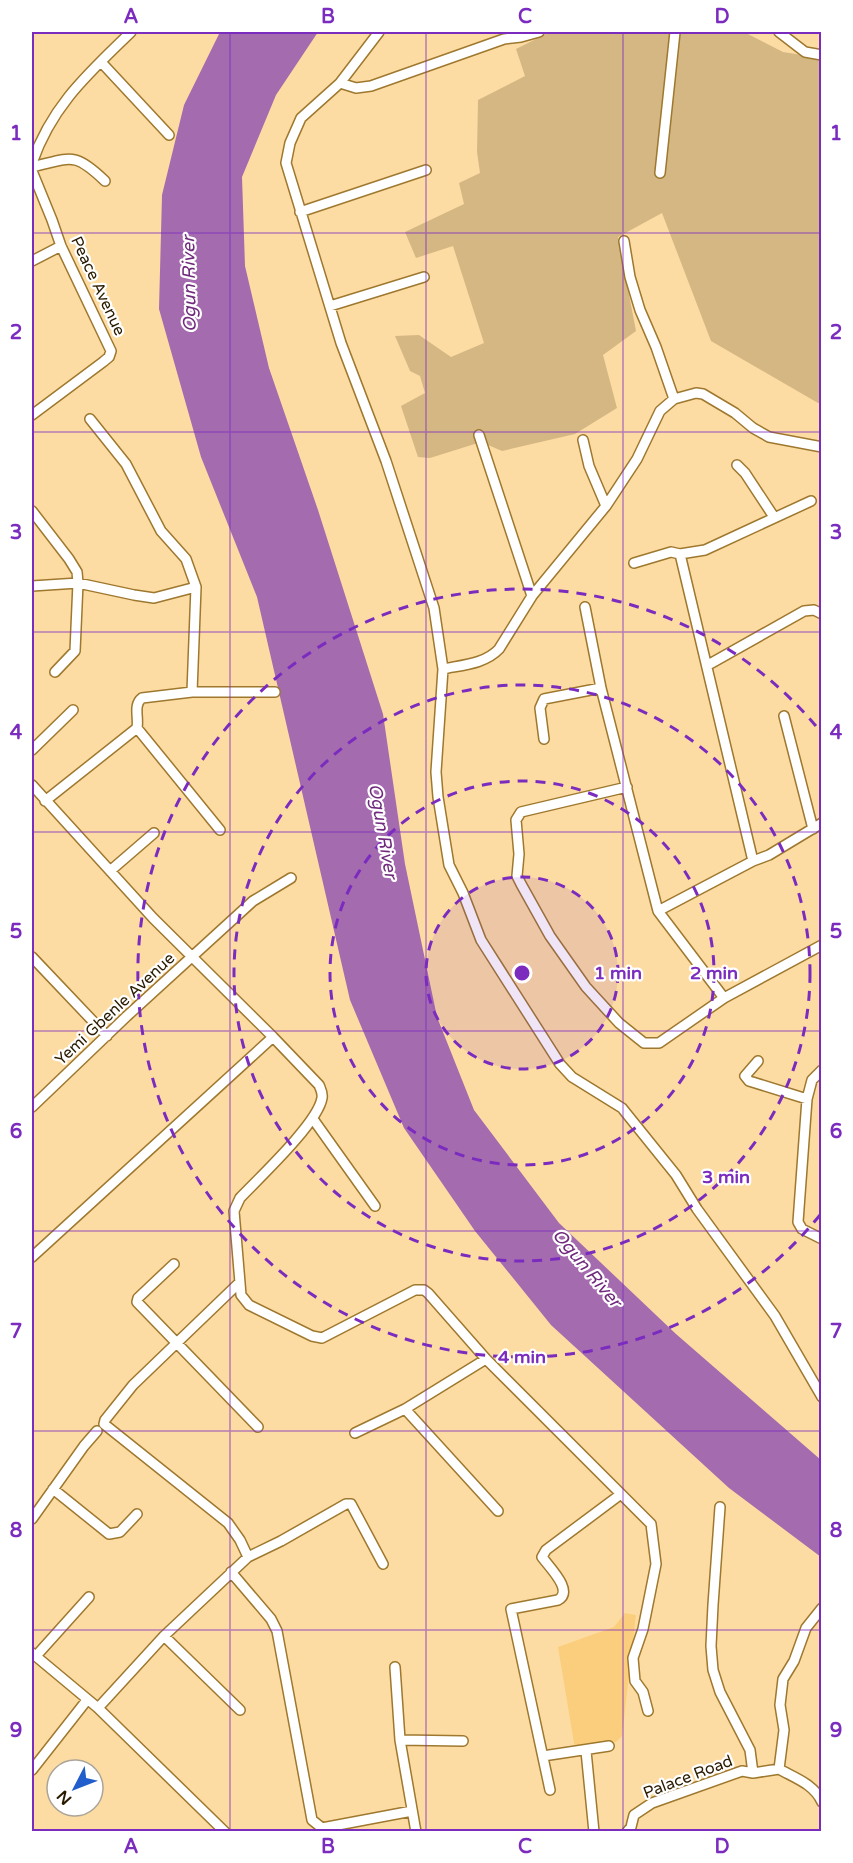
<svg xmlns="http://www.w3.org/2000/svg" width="853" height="1863" font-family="'Varela Round',sans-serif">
	<rect width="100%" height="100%" fill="#fddca3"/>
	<!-- built -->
	<path fill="#fbce7d" d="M625,1613L636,1615L622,1736L616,1742L575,1749L558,1647L614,1627Z"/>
	<!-- green -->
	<path fill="#d5b783" d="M550,32H744L783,52L821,58V403H818L711,341L662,213L618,237L636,331L603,355L617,408L575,434L502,451L481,442L430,458L418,457L401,406L425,393L420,376L410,371L395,336L419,335L451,357L484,343L453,246L416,258L405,232L464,204L459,183L480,173L477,152L478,100L525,76L516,49Z"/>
	<!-- water -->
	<path fill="#a46bae" d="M220,32H318L276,95L242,177L245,266L269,368L318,510L383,714L405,864L437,1017L474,1110L559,1223L676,1334L821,1460V1557L729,1488L551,1325L475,1231L404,1128L350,1000L257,597L201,457L159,309L162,195L184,105Z"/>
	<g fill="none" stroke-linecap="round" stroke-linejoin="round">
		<!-- minor casing -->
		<g stroke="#9e782e" stroke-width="12">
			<path id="minor" d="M379,32L340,83L301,118L290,143L286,163L341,343L386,461L434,608L443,669L436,772L438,797L449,865L463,893L481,940L560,1064L572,1077L622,1108L676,1175L697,1209L775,1316L822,1397
				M779,32L805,52L822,55
				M101,62L169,135
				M340,83L356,88L371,86L504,39L521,37L539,32
				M32,163C52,105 89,73 131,32
				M32,167C71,158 74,151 105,181
				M32,171L52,220L61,246L111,351L109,357L103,362L32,415
				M660,173L675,32
				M300,212L426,170
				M624,241L630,277L640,310L656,347L674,399
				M32,261L61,246
				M330,306L424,277
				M90,419L126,464L161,531L186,559L196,587L192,692
				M479,435L532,596
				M583,440L589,466L606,506
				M737,465L745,473L774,517
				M32,511L69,559L77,572L78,583L75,651L55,672
				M680,554L753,861
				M634,563L671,552L680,554L705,550L811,501
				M32,586L78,583L134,595L154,598L196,587
				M585,607L601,688L658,911L724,998
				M708,665L804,611L814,610L822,614
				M443,669C462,665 485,664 499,649L532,596L606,506L637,459L660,411L674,399L696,393L703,394L735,413L753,428L769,437L822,447
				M784,716L813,829
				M137,728L220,830
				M544,739L540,708L544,699L601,688
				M32,750L73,710
				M32,785L153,918L273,1037L32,1257
				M627,787L521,812L516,820L519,854L517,876L521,884L550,936L586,987L619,1023L644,1043H659L724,998L822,945
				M45,801L137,728C139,717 133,705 142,698L192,692H275
				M110,871L154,833
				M658,911L753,861L769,855L822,823
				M32,957L107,1036
				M273,1037L319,1085C321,1090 323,1093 322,1098C318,1123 259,1178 240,1198L234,1211L241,1295L249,1305L312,1336L322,1338L415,1290H424L428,1293L486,1359L651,1524L656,1564L643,1629L633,1658L635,1681L643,1692L648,1711
				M758,1061L745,1076L749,1081L807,1099
				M822,1070L812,1080L807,1099L798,1222L802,1229L822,1239
				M32,1107L127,1016L253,901L291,878
				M313,1119L375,1206
				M174,1264L138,1298L137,1302L258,1427
				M239,1283L133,1385L105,1420L104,1424L228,1523L240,1540L248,1557
				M405,1409L498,1511
				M355,1433L405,1409L486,1359
				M53,1489L109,1534L120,1532L137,1514
				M720,1507L713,1605L711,1646L713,1670L720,1692L750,1750L753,1773
				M32,1519L84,1446L97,1431
				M231,1572L271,1619L277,1631L312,1820L322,1828L412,1811
				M164,1636L240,1710
				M32,1653L98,1708L225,1832
				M36,1656L89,1597
				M395,1667L400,1740L416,1832
				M98,1708L164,1636L248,1557L281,1541L346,1504H351L383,1564
				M400,1740L463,1741
				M586,1751L594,1832
				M543,1756L609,1746
				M779,1769C795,1778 814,1784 822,1802
				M32,1770L87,1700
				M550,1790L511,1609L558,1600C574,1591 550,1568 542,1557L546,1550L621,1494
				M627,1832L631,1827L634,1815L652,1803L742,1771L753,1773L779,1769L784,1730L780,1705L783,1679L794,1661L806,1628L822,1608"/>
		</g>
		<!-- minor -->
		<use href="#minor" stroke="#fff" stroke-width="9"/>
	</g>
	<!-- grid -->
	<path fill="none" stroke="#7b2cbf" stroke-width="1.5" stroke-opacity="0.55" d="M230,32V1832M426,32V1832M623,32V1832M32,233H822M32,432H822M32,632H822M32,832H822M32,1031H822M32,1231H822M32,1431H822M32,1630H822"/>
	<!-- distance rings -->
	<circle cx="522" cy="973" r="96" fill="#7b2cbf" fill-opacity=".12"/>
	<g fill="none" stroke="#7b2cbf" stroke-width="3" stroke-dasharray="10 8">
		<circle cx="522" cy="973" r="96"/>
		<circle cx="522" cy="973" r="192"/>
		<circle cx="522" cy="973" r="288"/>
		<path d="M820 1215A384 384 0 1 1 820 731"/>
	</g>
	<g text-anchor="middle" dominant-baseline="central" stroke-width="4.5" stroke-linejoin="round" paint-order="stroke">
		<!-- street labels -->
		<g font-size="16" fill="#2a1b00" stroke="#fff">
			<text transform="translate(98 286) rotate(65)">Peace Avenue</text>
			<text transform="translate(115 1009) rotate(-43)">Yemi Gbenle Avenue</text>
			<text transform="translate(688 1777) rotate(-21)">Palace Road</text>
		</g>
		<!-- water labels -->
		<g font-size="18" font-style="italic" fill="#70297d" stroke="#fff">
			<text transform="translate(189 284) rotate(-91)">Ogun River</text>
			<text transform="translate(383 831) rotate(80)">Ogun River</text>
			<text transform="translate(587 1268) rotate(50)">Ogun River</text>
		</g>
	</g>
	<circle cx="522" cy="973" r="9" fill="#7b2cbf" stroke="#fff" stroke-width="3"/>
	<g font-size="18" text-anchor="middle" font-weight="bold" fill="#7b2cbf" stroke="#fff" stroke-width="4.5" stroke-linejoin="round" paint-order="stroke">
		<text x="618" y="979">1 min</text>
		<text x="714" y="979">2 min</text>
		<text x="726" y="1183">3 min</text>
		<text x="522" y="1363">4 min</text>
	</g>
	<!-- border -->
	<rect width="853" height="1863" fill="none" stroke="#ffffff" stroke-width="66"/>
	<!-- north arrow -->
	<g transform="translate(75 1788) rotate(228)"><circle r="28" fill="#ffffff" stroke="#aaa499" stroke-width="1.5"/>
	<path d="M0-4.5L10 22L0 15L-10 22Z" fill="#225ecb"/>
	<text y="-9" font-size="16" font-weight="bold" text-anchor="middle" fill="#2a1b00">N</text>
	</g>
	<rect x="33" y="33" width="787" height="1797" fill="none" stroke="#7b2cbf" stroke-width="2"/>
	<g font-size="20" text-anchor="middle" font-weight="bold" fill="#7b2cbf">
		<text x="131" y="23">A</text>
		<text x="328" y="23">B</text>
		<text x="525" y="23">C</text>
		<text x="722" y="23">D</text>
		<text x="16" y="140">1</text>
		<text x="836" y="140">1</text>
		<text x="16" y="339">2</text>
		<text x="836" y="339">2</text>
		<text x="16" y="539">3</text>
		<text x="836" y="539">3</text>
		<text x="16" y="739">4</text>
		<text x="836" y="739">4</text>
		<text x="16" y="938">5</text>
		<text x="836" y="938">5</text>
		<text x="16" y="1138">6</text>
		<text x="836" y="1138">6</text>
		<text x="16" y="1338">7</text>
		<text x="836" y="1338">7</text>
		<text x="16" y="1537">8</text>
		<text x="836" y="1537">8</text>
		<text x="16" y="1737">9</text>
		<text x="836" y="1737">9</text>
		<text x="131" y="1853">A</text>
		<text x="328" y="1853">B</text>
		<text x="525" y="1853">C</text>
		<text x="722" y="1853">D</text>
	</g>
</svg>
